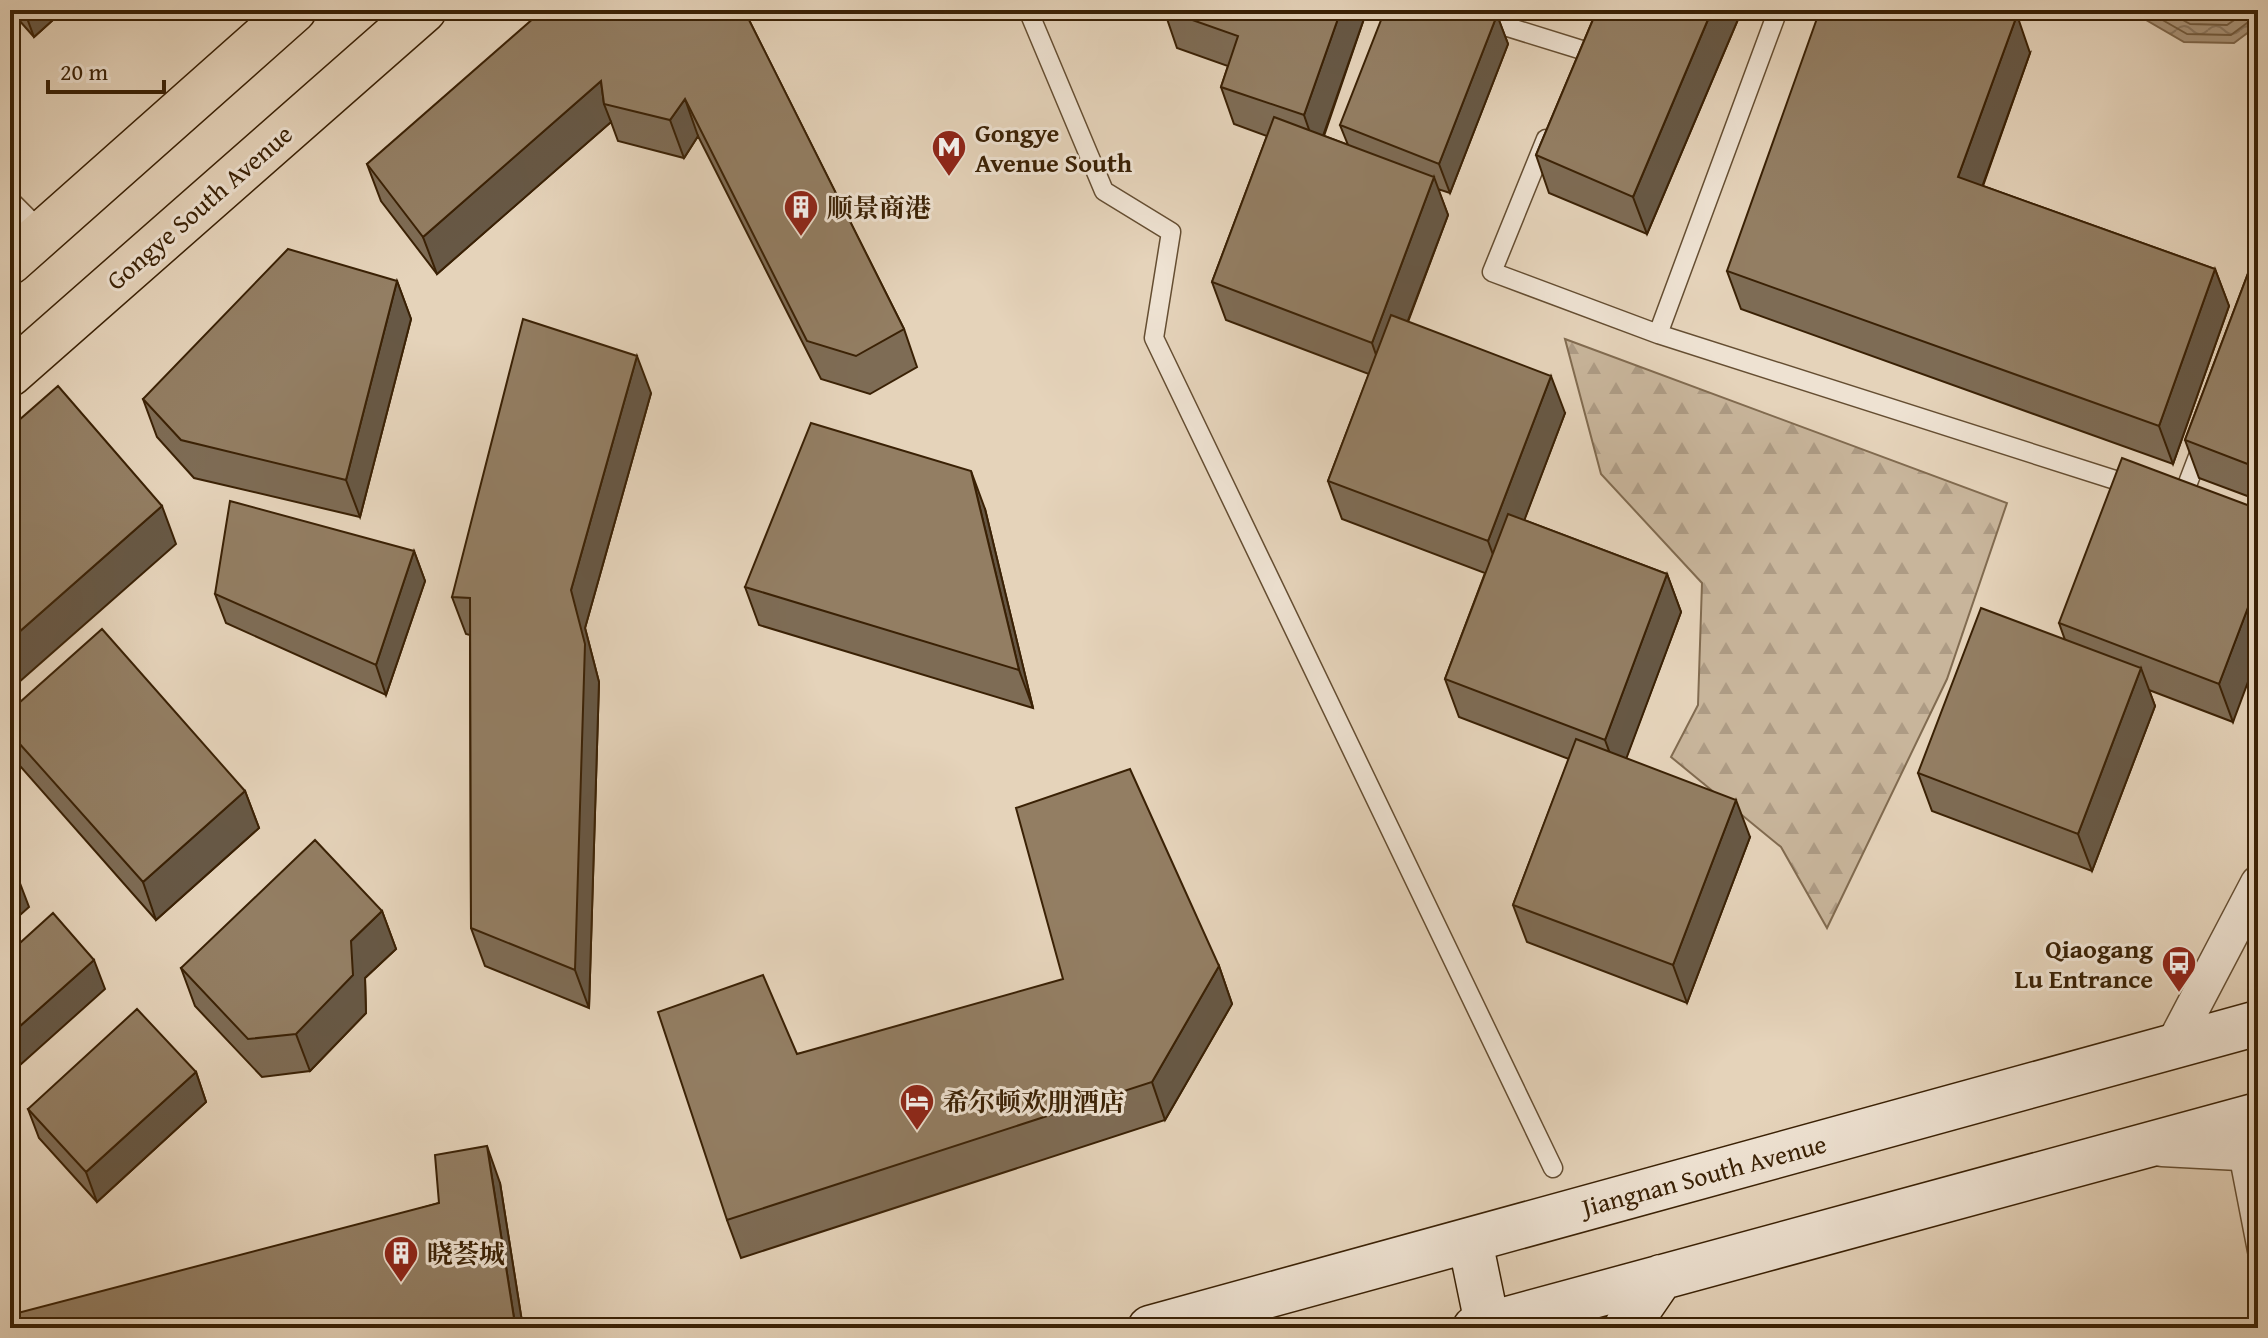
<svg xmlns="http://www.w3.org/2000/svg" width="2268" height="1338" font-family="'Gentium Book Plus','Noto Serif SC',serif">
	<defs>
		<pattern id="forest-firs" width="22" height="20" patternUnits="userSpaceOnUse" patternTransform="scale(2)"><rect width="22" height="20" fill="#c8b59b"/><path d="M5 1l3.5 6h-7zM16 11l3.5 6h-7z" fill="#ad9b84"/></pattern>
		<pattern id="water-waves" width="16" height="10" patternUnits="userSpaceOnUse" patternTransform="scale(2)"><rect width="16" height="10" fill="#ab967c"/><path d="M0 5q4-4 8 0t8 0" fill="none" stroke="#8c7a64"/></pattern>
	</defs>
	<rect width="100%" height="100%" fill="#e5d3ba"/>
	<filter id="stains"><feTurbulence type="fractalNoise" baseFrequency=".0025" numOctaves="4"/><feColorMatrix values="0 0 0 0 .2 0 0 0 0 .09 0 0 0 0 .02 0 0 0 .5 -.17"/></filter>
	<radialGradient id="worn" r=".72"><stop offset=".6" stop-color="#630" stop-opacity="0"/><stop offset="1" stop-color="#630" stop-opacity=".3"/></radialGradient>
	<!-- forest -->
	<path fill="url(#forest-firs)" stroke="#816b50" stroke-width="2" d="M1565,339L2007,503L1947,679L1827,928L1781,847L1671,757L1698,705L1702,583L1601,474Z"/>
	<!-- water -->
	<path fill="url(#water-waves)" stroke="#7e674c" stroke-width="2" d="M2129,10H2258V25L2234,43L2184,42Z"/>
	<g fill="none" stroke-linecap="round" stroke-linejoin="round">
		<!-- shore -->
		<path stroke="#725c40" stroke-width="2" d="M2145,10L2187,34L2231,35L2251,20L2258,19
			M2165,10L2190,24L2227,25L2249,10"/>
		<!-- lane casing -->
		<g stroke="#654e32" stroke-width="21">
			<path id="lane" d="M1028,10L1104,191L1171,232L1154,338L1553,1168
				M1453,10L1582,50
				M1778,10L1658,334L2134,486
				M1546,139L1492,272L1658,334
				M10,200L43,233
				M2181,501L2202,446
				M2238,1153L2258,1256"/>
		</g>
		<!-- street casing -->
		<g stroke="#654e32" stroke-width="37">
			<path id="street" d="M2172,1047L2258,883
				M2162,1149L2258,1154"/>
		</g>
		<!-- secondary casing -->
		<g stroke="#3a2105" stroke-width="47">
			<path id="secondary" d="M1470,1241L1488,1328
				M1150,1328L2258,1023
				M1475,1328L2258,1115
				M1626,1328L1661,1277"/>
		</g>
		<!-- primary casing -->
		<g stroke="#3a2105" stroke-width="47">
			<path id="primary" d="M10,262L294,10
				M10,374L424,10"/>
		</g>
		<!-- lane -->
		<use href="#lane" stroke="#eee2d2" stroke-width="18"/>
		<!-- street -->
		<use href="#street" stroke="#eee2d2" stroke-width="34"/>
		<!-- secondary -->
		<use href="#secondary" stroke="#eee2d2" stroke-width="44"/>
		<!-- primary -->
		<use href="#primary" stroke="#e5d3ba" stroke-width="44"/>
	</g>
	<!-- wall -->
	<path fill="#7e6c55" stroke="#3a2105" stroke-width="2" d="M10,10H64L34,37Z
		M744,10L904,329L917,367L870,394L821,379L698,136L684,158L618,141L611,122L437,274L381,201L367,164Z
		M1164,10H1367L1324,136L1348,145L1340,125L1497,15L1508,44L1450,193L1438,189L1448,215L1408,322L1565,413L1524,520L1667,574L1681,612L1626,758L1750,837L1687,1003L1527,942L1513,905L1569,759L1459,717L1445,679L1485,573L1342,519L1328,481L1369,374L1226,320L1212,282L1267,136L1234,124L1221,87L1228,66L1177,48Z
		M1597,10H1742L1647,234L1549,193L1536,155Z
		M2030,53L1983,186L2215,269L2229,306L2173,464L1741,309L1727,271Z
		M2258,247V500L2199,478L2185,440Z
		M397,281L411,319L360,517L194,478L157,437L143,399Z
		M651,393L585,628L599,682L589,1008L485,966L471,928L470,635L466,634L452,597Z
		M985,509L1033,708L759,625L745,587Z
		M2258,509L2233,722L2149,690L2155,706L2092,871L1932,811L1918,773L2065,640L2059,623Z
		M414,551L425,581L386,695L226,623L215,594Z
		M10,733L245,791L259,828L156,920L13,758L10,750Z
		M382,911L396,949L365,978L366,1013L310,1071L262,1077L195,1006L181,968Z
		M1219,966L1232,1004L1165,1120L741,1258L727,1220L797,1054Z
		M196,1072L206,1102L97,1202L39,1138L28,1109Z
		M500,1183L523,1328H10L439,1203Z"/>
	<!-- shaded-wall -->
	<path fill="#675845" stroke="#3a2105" stroke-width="2" d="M24,10H64L34,37Z
		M1341,10H1367L1317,153L1304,115Z
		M1712,10H1742L1647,234L1633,197Z
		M1497,15L1508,44L1450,193L1439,164Z
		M2017,15L2030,53L1972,215L1958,177Z
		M601,81L604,104L611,122L437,274L423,237Z
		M685,99L698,136L684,158L670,120Z
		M1434,177L1448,215L1385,381L1372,343Z
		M2215,269L2229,306L2173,464L2159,426Z
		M397,281L411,319L360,517L346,480Z
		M637,356L651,393L585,628L599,682L589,1008L575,970L571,590Z
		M1551,376L1565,413L1502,579L1488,541Z
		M971,471L985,509L1033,708L1019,670Z
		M162,506L176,544L10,690V640Z
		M414,551L425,581L386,695L376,665Z
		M1667,574L1681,612L1619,778L1605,740Z
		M2258,581V655L2233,722L2219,684Z
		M2141,668L2155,706L2092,871L2078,834Z
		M245,791L259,828L156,920L143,882Z
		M1736,800L1750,837L1687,1003L1673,965Z
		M18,878L29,907L10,924V885Z
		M382,911L396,949L365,978L366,1013L310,1071L296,1034L351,941Z
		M94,960L105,989L10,1074V1035Z
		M1219,966L1232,1004L1165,1120L1152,1082Z
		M196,1072L206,1102L97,1202L86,1172Z
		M487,1146L500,1183L523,1328H518L514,1318Z"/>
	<!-- building -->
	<path fill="#937e63" stroke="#3a2105" stroke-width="2" d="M543,10H744L904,329L856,356L807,341L685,99L670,120L604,104L601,81L423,237L367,164Z
		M1164,10H1341L1304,115L1221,87L1238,36Z
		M1385,10H1485L1497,15L1439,164L1340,125Z
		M1597,10H1712L1633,197L1536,155Z
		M1820,10H2003L2017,15L1958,177L2215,269L2159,426L1727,271Z
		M1274,117L1434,177L1372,343L1212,282Z
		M2258,247V468L2185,440Z
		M288,249L397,281L346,480L181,440L143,399Z
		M1391,315L1551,376L1488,541L1328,481Z
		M523,319L637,356L571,590L585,644L575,970L471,928L470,598L452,597Z
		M58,386L162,506L10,640V428Z
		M811,423L971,471L1019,670L745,587Z
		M2122,458L2258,509V581L2219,684L2059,623Z
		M230,501L414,551L376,665L215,594Z
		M1508,514L1667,574L1605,740L1445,679Z
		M1981,608L2141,668L2078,834L1918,773Z
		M102,629L245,791L143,882L10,733V711Z
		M1576,739L1736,800L1673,965L1513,905Z
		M1130,769L1219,966L1152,1082L727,1220L658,1012L763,975L797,1054L1063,979L1016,808Z
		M315,840L382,911L351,941L353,975L296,1034L248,1039L181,968Z
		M10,869L18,878L10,885Z
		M53,913L94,960L10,1035V952Z
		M137,1009L196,1072L86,1172L28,1109Z
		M487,1146L514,1318L477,1328H10V1315L439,1203L435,1155Z"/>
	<!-- icons -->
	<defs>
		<g id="metro-pin" transform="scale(1.8)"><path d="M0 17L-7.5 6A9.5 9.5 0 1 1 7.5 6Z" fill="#8f2418" stroke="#eee2d2"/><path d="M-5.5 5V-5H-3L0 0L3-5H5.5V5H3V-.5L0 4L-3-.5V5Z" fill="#fff"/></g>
		<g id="building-pin" transform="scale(1.8)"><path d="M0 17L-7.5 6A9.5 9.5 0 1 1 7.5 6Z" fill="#8f2418" stroke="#eee2d2"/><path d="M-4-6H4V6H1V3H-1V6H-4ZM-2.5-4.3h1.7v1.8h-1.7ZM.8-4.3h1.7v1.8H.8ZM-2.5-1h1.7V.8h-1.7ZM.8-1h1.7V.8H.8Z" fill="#fff"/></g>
		<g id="bus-pin" transform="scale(1.8)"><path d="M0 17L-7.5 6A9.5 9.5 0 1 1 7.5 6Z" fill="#8f2418" stroke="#eee2d2"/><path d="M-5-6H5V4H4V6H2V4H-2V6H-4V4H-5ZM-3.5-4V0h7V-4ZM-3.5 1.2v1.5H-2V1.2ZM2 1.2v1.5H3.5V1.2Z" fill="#fff"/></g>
		<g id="hotel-pin" transform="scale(1.8)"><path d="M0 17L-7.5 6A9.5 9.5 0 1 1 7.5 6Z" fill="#8f2418" stroke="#eee2d2"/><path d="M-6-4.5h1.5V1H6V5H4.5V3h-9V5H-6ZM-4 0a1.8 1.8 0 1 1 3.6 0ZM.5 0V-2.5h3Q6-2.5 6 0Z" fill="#fff"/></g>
	</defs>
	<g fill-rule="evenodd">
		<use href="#metro-pin" x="949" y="147"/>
		<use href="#building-pin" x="801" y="207"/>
		<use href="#bus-pin" x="2179" y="963"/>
		<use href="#hotel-pin" x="917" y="1101"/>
		<use href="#building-pin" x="401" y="1253"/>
	</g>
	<g text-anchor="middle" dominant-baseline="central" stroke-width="6" stroke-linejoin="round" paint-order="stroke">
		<!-- poi labels -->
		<g font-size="26" font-weight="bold" fill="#3a2105" stroke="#eee2d2" text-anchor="start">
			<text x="975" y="132">Gongye<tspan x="975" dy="30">Avenue South</tspan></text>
			<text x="827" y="207">顺景商港</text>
			<text x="2153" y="948" text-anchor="end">Qiaogang<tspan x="2153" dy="30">Lu Entrance</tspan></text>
			<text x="943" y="1101">希尔顿欢朋酒店</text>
			<text x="427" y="1253">晓荟城</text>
		</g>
		<!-- street labels -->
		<g font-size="26" fill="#3a2105" stroke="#eee2d2">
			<text transform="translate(199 207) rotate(-41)">Gongye South Avenue</text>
			<text transform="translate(1704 1175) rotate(-15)">Jiangnan South Avenue</text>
		</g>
	</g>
	<!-- margin -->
	<rect width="2268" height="1338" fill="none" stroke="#e5d3ba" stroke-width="40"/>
	<rect x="12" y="12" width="2244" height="1314" fill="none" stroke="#3a2105" stroke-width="4"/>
	<rect x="20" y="20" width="2228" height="1298" fill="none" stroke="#3a2105" stroke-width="2"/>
	<!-- scale -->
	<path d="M48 80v12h116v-12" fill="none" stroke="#3a2105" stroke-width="4"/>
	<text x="60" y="80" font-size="24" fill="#3a2105" stroke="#eee2d2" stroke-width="6" paint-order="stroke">20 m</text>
	<rect width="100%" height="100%" filter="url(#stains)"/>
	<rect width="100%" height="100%" fill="url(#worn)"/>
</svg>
